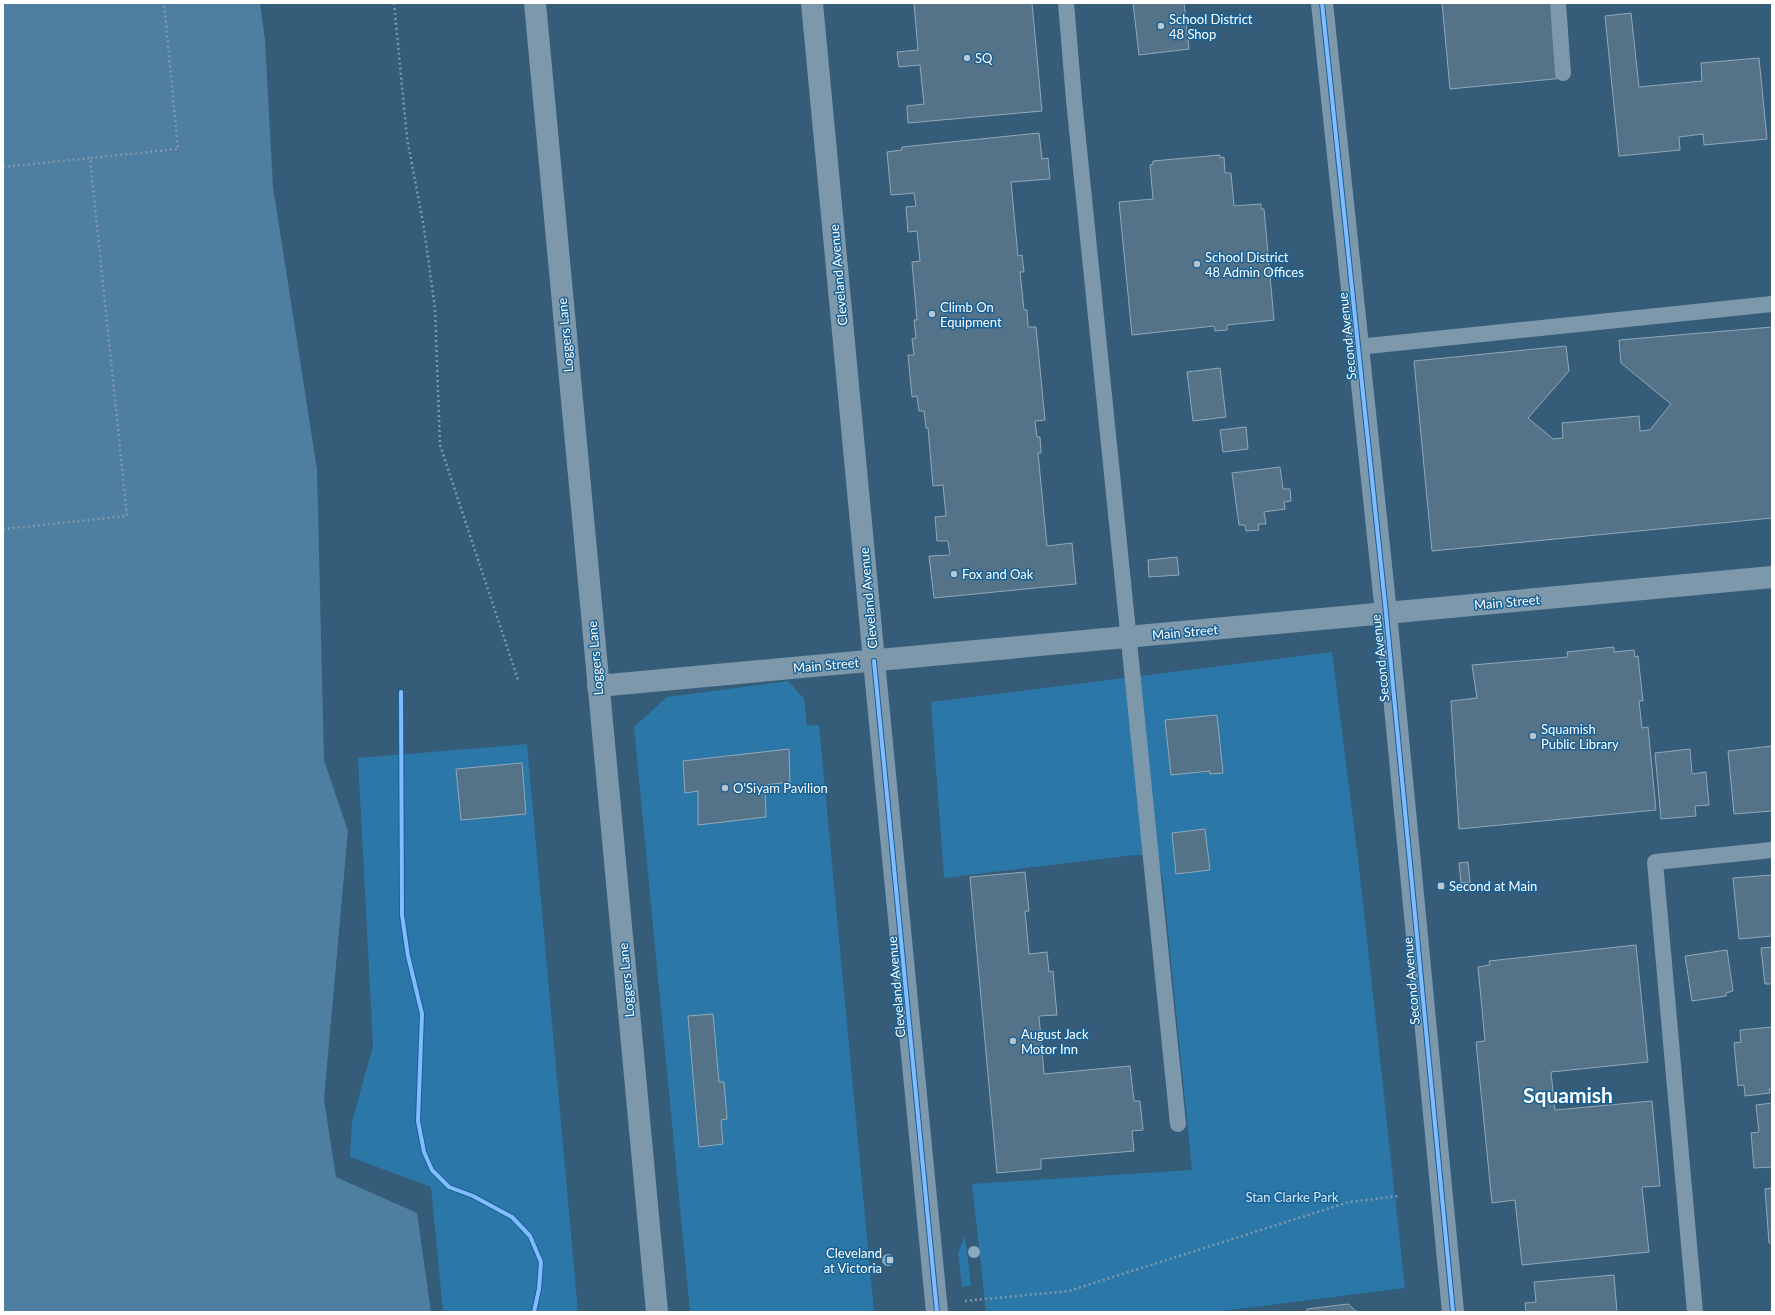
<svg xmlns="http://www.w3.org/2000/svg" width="1775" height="1315" font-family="Lato,sans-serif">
	<rect width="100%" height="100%" fill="#355c78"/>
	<!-- green -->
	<path fill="#2b77a8" d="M1332,652L1358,858L1405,1288L1214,1312H986L972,1184L1192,1170L1163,882L1158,855H1135L944,878L931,702Z
		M788,681L804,699L807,726L819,725L874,1312H690L634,727L667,697Z
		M527,744L578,1312H443L431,1187L350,1157L352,1122L373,1046L358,758Z
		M965,1236L971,1286L962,1287L958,1253Z"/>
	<!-- water -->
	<path fill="#4e7ea0" d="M3,3H260L265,40L273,187L317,469L324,760L348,831L324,1099L336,1177L417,1213L431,1312H3Z"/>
	<!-- building -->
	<path fill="#547388" stroke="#92a8b8" d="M914,3H1032L1042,111L908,123L907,106L924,104L920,65L899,67L897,52L918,50Z
		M1133,3H1184L1189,49L1139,55Z
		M1442,3H1557L1564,78L1450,89Z
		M1631,13L1639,87L1702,81L1701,63L1759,58L1767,139L1704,145L1703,134L1679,137L1680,150L1619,156L1605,16Z
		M1039,133L1042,159L1048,158L1050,179L1011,182L1018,256L1022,255L1024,272H1020L1024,310H1027L1028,327H1036L1045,420L1035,421L1037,437H1040L1041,453H1038L1047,546L1072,543L1076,584L934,598L929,556L950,555L948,541H937L935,517L946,516L943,485L933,486L928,428H926L924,411H919L917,396L912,397L908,355H914L912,339L916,338L914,320H917L912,262L920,261L917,231L908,232L906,207L916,206L914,193L891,195L887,152L902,150V147Z
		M1220,155V158L1224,157L1225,173H1231L1234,206L1261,204V209H1264L1274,320L1227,325V330L1215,331L1214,326L1132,335L1119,202L1153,199L1150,165L1153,164V161Z
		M1772,327V518L1432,551L1414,361L1566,346L1569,371L1528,418L1553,439L1563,438L1562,423L1639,416L1640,431L1650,430L1671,404L1621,363L1619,340Z
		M1220,368L1226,417L1193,421L1187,372Z
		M1246,427L1248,449L1223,452L1220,430Z
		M1280,467L1283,489H1290L1291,501L1284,502L1285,509L1264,512L1266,524H1258L1259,530L1246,531L1245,525H1239L1232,473Z
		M1177,557L1179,575L1149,577L1148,560Z
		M1614,647V652L1634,650L1635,657L1638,656L1643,701H1639L1642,728L1648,727L1656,810L1459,829L1451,701L1477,698L1472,665L1568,657L1567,652Z
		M1217,715L1223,773L1210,774V771L1171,775L1165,720Z
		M1772,746V811L1734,814L1728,751Z
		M789,749L790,782L765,785L766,817L698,825V791L685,793L683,761Z
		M1690,749L1692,774L1706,772L1709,805L1695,806L1696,816L1661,819L1655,753Z
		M522,763L526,814L461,820L456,769Z
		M1205,829L1210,870L1176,874L1172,833Z
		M1468,862L1470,882L1461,883L1459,863Z
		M1025,872L1029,911H1025L1029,954L1047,952L1049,972L1053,971L1057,1015L1039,1016L1044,1074L1130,1066L1134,1101H1140L1143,1130L1132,1131L1134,1151L1041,1159V1169L997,1173L970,877Z
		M1772,875V936L1739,939L1733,878Z
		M1636,945L1648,1062L1551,1072L1555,1110L1652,1101L1660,1186L1642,1187L1649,1252L1522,1265L1515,1200L1492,1203L1476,1042L1485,1041L1478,967L1490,965L1489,961Z
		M1772,947V984H1765L1761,948Z
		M1727,950L1733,991L1726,993V996L1692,1001L1685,956Z
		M713,1014L719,1082H724L727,1119L721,1120L723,1144L699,1147L688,1016Z
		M1772,1027V1089H1769L1770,1093L1745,1096L1744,1085L1738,1086L1734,1043L1741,1042L1740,1030Z
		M1772,1103V1167L1754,1168L1751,1133L1759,1132L1756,1105Z
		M1772,1188V1243H1769L1765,1189Z
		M1614,1275L1617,1312H1526L1525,1303L1536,1302L1534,1282Z
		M1348,1304L1357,1312H1307V1309Z"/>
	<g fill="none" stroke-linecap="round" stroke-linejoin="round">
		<!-- path -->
		<path stroke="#7e98ab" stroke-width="2.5" stroke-dasharray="2 3" stroke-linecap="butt" d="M394,3L407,138L424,228L435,309L440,445L518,680
			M3,167L90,158
			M3,529L127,516L90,158L178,149L164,3
			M965,1301L1069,1291L1349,1202L1399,1196"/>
		<!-- service -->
		<path stroke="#7e98ab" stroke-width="16" d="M1066,3L1074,100L1178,1124
			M1558,3L1563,73
			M1358,347L1772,304
			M1695,1312L1655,862L1772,850"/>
		<!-- minor -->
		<path stroke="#7e98ab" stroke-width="22" d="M812,3L874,661
			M1322,3L1386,613L1772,577"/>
		<!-- tertiary -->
		<path stroke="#7e98ab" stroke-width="22" d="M535,3L657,1312
			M874,661L937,1312
			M598,686L1386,613L1453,1312"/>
		<!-- cycleway casing -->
		<g stroke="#196194" stroke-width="6">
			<path id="cycleway" d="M1322,3L1386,613L1453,1312
				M874,661L937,1312
				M401,692L402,915L408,956L422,1014L418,1121L424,1152L432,1170L449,1187L473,1196L512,1217L530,1236L541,1262L539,1289L534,1312"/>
		</g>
		<!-- cycleway -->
		<use href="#cycleway" stroke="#80bcff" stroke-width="4"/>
	</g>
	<!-- trees -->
	<g fill="#8baac0">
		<circle cx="974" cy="1252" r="6"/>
		<circle cx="888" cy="1260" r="6"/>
	</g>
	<!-- markers -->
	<g fill="#b8c6d0" stroke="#196194" stroke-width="1.5">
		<circle cx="1161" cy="26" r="4"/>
		<circle cx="967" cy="58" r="4"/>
		<circle cx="1197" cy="264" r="4"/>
		<circle cx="932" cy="314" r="4"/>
		<circle cx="954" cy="574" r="4"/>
		<circle cx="1533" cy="736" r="4"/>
		<circle cx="725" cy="788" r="4"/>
		<rect x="1437" y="882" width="8" height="8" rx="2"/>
		<circle cx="1013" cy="1041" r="4"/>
		<rect x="886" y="1256" width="8" height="8" rx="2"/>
	</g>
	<g text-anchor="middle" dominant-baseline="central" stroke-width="3" stroke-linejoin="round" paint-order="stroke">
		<!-- poi labels -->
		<g font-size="13" fill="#fff" stroke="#196194" text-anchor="start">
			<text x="1169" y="19">School District<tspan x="1169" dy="15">48 Shop</tspan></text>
			<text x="975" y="58">SQ</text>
			<text x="1205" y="257">School District<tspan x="1205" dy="15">48 Admin Offices</tspan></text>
			<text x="940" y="307">Climb On<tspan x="940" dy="15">Equipment</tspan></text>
			<text x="962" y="574">Fox and Oak</text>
			<text x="1541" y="729">Squamish<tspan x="1541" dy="15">Public Library</tspan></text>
			<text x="733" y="788">O'Siyam Pavilion</text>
			<text x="1449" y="886">Second at Main</text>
			<text x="1021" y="1034">August Jack<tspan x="1021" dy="15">Motor Inn</tspan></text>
			<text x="882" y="1253" text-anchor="end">Cleveland<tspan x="882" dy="15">at Victoria</tspan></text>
		</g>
		<!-- street labels -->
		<g font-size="13" fill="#fff" stroke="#196194">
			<text transform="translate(838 275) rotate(-95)">Cleveland Avenue</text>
			<text transform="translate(565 335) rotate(-95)">Loggers Lane</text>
			<text transform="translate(1347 336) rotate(-96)">Second Avenue</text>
			<text transform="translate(868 598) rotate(-95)">Cleveland Avenue</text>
			<text transform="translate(1507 602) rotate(-5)">Main Street</text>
			<text transform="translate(1185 632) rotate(-5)">Main Street</text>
			<text transform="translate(595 658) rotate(-95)">Loggers Lane</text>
			<text transform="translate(1380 658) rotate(-96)">Second Avenue</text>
			<text transform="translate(826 665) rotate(-5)">Main Street</text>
			<text transform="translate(626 980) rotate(-95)">Loggers Lane</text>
			<text transform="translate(1411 981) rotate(-95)">Second Avenue</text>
			<text transform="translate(896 987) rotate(-95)">Cleveland Avenue</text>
		</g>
		<!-- park labels -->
		<g font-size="13" fill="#d1eafb" stroke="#196194">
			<text x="1292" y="1197">Stan Clarke Park</text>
		</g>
		<!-- town labels -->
		<g font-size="21" font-weight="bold" fill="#fff" stroke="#196194">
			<text x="1568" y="1094">Squamish</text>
		</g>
	</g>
	<!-- border -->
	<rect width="1775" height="1315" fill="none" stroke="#ffffff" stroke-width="8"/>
</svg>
